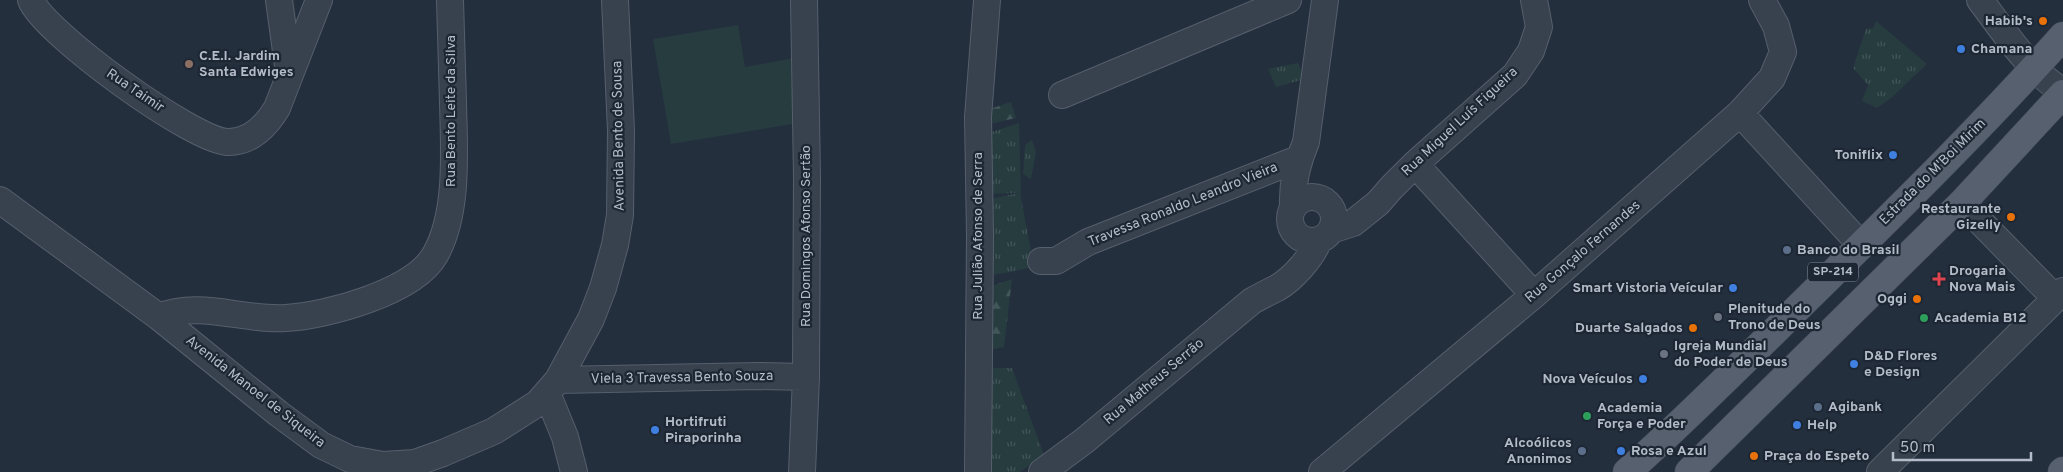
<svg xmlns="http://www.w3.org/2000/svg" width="2063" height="472" font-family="Overpass,sans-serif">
	<defs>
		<pattern id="grass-tufts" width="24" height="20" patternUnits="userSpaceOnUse" patternTransform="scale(1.25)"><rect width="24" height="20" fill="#263c3f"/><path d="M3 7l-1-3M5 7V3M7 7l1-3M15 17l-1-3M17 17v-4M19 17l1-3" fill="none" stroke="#435659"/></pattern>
		<pattern id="forest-firs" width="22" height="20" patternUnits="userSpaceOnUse" patternTransform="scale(1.25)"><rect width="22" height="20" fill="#263c3f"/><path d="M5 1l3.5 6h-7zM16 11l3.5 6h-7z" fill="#435659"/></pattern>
	</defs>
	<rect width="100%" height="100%" fill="#242f3e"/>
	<!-- grass -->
	<path fill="url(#grass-tufts)" d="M1876,21L1927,64L1891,98L1877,108L1862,101L1868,85L1853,68L1866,29L1873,28Z
		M1298,63L1305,79L1276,87L1268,69Z
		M1019,123L1021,193H1020L1034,267L994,275L980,201L1019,193L985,194L983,135Z
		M1032,140L1036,152L1031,179L1023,174L1025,145Z
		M989,368H1012L1044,455L1020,472H990Z"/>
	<!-- forest -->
	<path fill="url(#forest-firs)" d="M1011,102L1016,118L985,125L984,111Z
		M1012,279L1004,347L989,350L986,288Z"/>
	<!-- green -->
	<path fill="#263c3f" d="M738,25L745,67L794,58L805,122L671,144L653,39Z"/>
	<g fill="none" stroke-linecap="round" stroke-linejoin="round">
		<!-- minor casing -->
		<g stroke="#565f6c" stroke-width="28">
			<path id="minor" d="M31,0C43,32 195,143 229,142C251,142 267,125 277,108L319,0
				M279,0L289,73
				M1980,0C2005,33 2028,69 2063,92
				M1062,95L1288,0
				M1740,113L1861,245
				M1415,164L1534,295
				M1290 219a22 22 0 1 1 44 0a22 22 0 1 1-44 0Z
				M0,200L159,317L279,414L321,445L350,459L383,465L415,463L443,453L494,431L538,403L558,380L591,319L603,288L615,245L620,215L621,131L615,0
				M1962,203L2055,298
				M1293,206C1292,184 1297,163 1306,142L1325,0
				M1331,230L1353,223L1378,203L1392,187L1415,164L1515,75L1531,51L1539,27L1534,0
				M1041,261H1056L1088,242L1298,159
				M159,317C200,300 243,321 286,318C326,316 414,292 435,255C459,213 454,149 453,102C452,68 451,34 450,0
				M558,380L758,376L806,377
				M547,393L565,437L574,472
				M802,472L806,377L807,177L804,0
				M978,472L980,236L978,117L987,0
				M1042,472L1084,441L1252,301C1261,296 1269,292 1277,288C1293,279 1312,257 1319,240
				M1322,472L1534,295L1740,113L1772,78L1783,52L1776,26L1762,0
				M1880,472L2063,291"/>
		</g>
		<!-- major casing -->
		<g stroke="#414a57" stroke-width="29">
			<path id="major" d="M1627,472C1692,414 1753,352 1815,291C1899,208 1984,125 2063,36
				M1689,472L1962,203L2063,94
				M2062,472L2063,471"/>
		</g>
		<!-- minor -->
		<use href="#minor" stroke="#38414e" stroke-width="26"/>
		<!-- major -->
		<use href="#major" stroke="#56606e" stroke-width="28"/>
	</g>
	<!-- markers -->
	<g fill="#e8710a" stroke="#1d2633" stroke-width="2">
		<circle cx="2043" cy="21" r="5"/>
		<circle cx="2011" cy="217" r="5"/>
		<circle cx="1917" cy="299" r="5"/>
		<circle cx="1693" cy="328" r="5"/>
		<circle cx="1754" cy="456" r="5"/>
	</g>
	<g fill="#3f7fe0" stroke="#1d2633" stroke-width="2">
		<circle cx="1961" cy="49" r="5"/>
		<circle cx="1893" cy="155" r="5"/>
		<circle cx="1733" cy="288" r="5"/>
		<circle cx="1854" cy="364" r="5"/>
		<circle cx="1643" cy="379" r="5"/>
		<circle cx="1797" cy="425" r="5"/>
		<circle cx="655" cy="430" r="5"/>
		<circle cx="1621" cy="451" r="5"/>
	</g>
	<circle fill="#8d6e63" stroke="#1d2633" stroke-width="2" cx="189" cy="64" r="5"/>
	<g fill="#5c6f8a" stroke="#1d2633" stroke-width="2">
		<circle cx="1787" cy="250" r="5"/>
		<circle cx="1818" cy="407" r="5"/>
		<circle cx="1582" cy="451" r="5"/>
	</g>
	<path fill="#e0444e" stroke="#1d2633" stroke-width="2" d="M1936.5 271.5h5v5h5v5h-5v5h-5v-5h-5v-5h5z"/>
	<g fill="#6b7280" stroke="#1d2633" stroke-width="2">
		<circle cx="1718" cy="317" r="5"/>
		<circle cx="1664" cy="354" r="5"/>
	</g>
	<g fill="#2e9e5b" stroke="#1d2633" stroke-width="2">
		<circle cx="1924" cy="318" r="5"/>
		<circle cx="1587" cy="416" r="5"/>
	</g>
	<g text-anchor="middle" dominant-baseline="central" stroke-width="4.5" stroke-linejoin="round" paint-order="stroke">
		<!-- shield labels -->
		<rect fill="#1d2633" stroke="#878f9c" stroke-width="1" x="1808" y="262.5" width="50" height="19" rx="4"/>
		<g font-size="12" font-weight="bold" fill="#b4bcc9">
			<text x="1833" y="272">SP-214</text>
		</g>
		<!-- poi labels -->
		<g font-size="14" font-weight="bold" fill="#b4bcc9" stroke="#1d2633" text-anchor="start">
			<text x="2033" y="21" text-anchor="end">Habib's</text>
			<text x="1971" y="49">Chamana</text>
			<text x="199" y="56">C.E.I. Jardim<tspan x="199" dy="16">Santa Edwiges</tspan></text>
			<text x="1883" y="155" text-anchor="end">Toniflix</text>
			<text x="2001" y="209" text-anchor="end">Restaurante<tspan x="2001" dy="16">Gizelly</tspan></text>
			<text x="1797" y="250">Banco do Brasil</text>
			<text x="1949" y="271">Drogaria<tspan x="1949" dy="16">Nova Mais</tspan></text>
			<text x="1723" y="288" text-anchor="end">Smart Vistoria Veícular</text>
			<text x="1907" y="299" text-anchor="end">Oggi</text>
			<text x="1728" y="309">Plenitude do<tspan x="1728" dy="16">Trono de Deus</tspan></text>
			<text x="1934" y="318">Academia B12</text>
			<text x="1683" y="328" text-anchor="end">Duarte Salgados</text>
			<text x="1674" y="346">Igreja Mundial<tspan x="1674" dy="16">do Poder de Deus</tspan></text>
			<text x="1864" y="356">D&amp;D Flores<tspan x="1864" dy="16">e Design</tspan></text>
			<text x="1633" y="379" text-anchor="end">Nova Veículos</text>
			<text x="1828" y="407">Agibank</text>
			<text x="1597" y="408">Academia<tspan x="1597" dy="16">Força e Poder</tspan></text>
			<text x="665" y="422">Hortifruti<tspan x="665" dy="16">Piraporinha</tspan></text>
			<text x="1807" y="425">Help</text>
			<text x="1572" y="443" text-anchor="end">Alcoólicos<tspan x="1572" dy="16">Anonimos</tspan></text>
			<text x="1631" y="451">Rosa e Azul</text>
			<text x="1764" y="456">Praça do Espeto</text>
		</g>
		<!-- street labels -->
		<g font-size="14" fill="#b4bcc9" stroke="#1d2633">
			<text transform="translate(135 91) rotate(34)">Rua Taimir</text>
			<text transform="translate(451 111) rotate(-90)">Rua Bento Leite da Silva</text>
			<text transform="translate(1460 122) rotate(-43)">Rua Miguel Luís Figueira</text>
			<text transform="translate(619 136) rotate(-91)">Avenida Bento de Sousa</text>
			<text transform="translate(1933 172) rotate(-45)">Estrada do M'Boi Mirim</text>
			<text transform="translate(1183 205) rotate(-22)">Travessa Ronaldo Leandro Vieira</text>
			<text transform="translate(806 236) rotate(-90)">Rua Domingos Afonso Sertão</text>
			<text transform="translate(978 236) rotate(-90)">Rua Julião Afonso de Serra</text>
			<text transform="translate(1583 252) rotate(-41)">Rua Gonçalo Fernandes</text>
			<text transform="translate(682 378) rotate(-1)">Viela 3 Travessa Bento Souza</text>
			<text transform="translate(1154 382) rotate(-40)">Rua Matheus Serrão</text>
			<text transform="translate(255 392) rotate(38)">Avenida Manoel de Siqueira</text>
		</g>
	</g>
	<!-- scale -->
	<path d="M1893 452v8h138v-8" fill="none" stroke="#b4bcc9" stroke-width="2.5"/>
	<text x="1900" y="452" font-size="15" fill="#b4bcc9" stroke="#1d2633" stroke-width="4" paint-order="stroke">50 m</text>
</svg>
